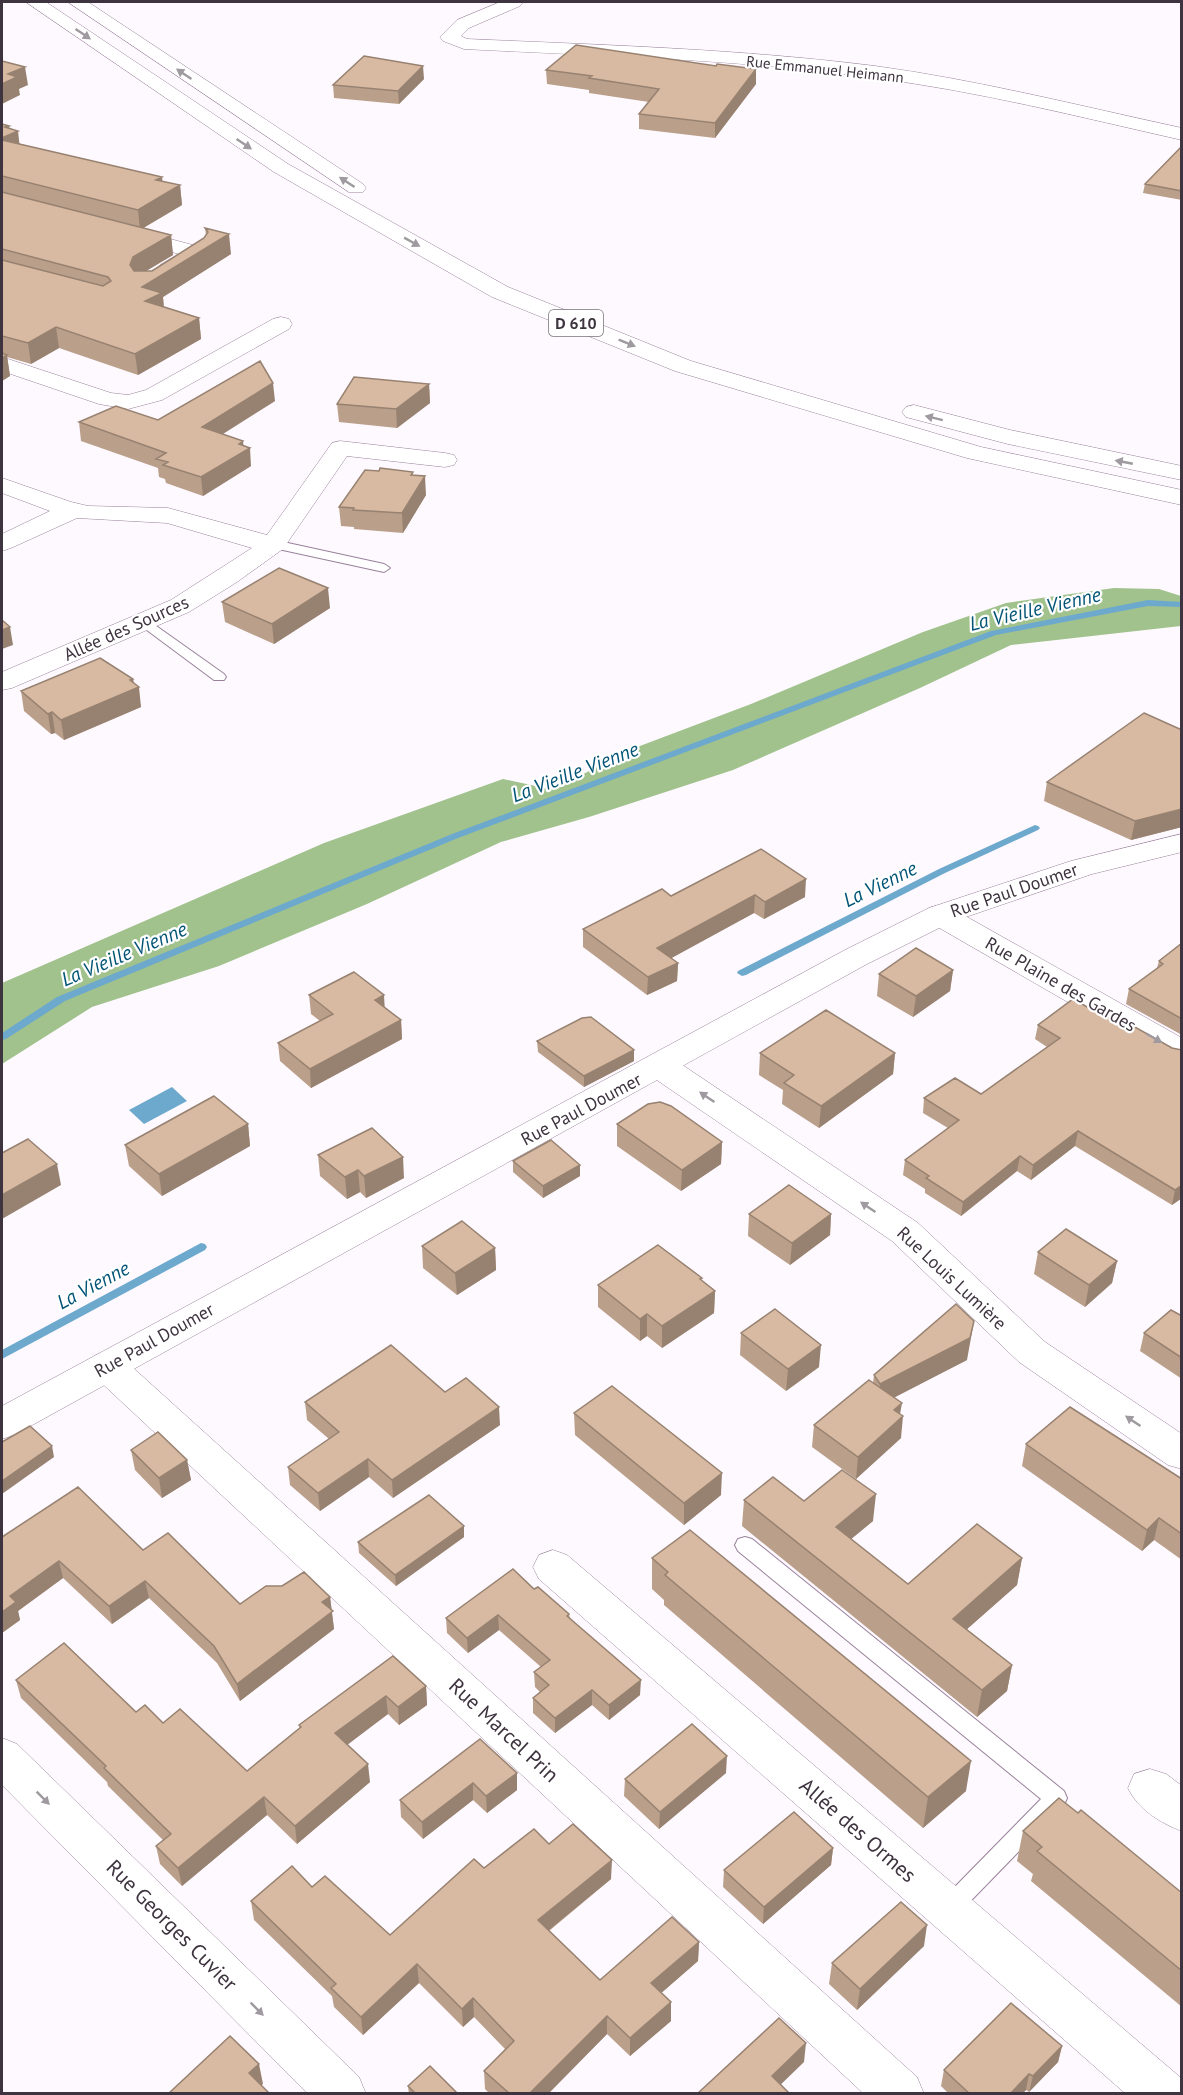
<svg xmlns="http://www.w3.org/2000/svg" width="1183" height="2095" font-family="'PT Sans',sans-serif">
	<rect width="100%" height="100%" fill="#fef9ff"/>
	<!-- forest -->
	<path fill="#a1c28d" d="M1114,588L1159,589L1181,596V626L1011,645L920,688L733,770L589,817L501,842L367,904L219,966L92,1007L2,1064V983L324,843L503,779L554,790L624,752L751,704L923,632L1006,603Z"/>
	<!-- water -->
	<path fill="#6da9cd" d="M172,1087L187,1101L144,1124L129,1110Z"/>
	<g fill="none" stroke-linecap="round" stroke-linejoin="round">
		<!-- stream -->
		<path fill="#6da9cd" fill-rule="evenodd" d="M1148,600L1182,602V607L1148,606L996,635L458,838L65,1001L6,1039L2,1040V1033L57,997L452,834L991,631Z
			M1035,825L1038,826L1040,828L1038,830L945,873L746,975L742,976L737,973L738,971L939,869Z
			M201,1243L205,1244L207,1247L205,1250L2,1359V1350Z"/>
		<!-- lane casing -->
		<g stroke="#99819c" stroke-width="2">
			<path id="lane" d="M274,540L384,564L390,568L384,572L269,547L268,544Z
				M145,618L224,674L226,677L224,680H214L140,625L138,622L140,619Z
				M745,1537L752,1539L1064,1791L1067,1798L1064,1805L957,1915L949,1918L941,1915L938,1908L941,1901L1041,1799L738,1551L735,1545L738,1539Z"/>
		</g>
		<!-- street casing -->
		<g stroke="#99819c" stroke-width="1">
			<path id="street" d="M500,2H523L520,6L469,28L461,36L467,39C603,45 740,49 875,66C978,80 1080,106 1182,128V140C1080,117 978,91 875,78C739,59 601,56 464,49L443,41L440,37L457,20Z
				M129,228L204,248L208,252L204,256C191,265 177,279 160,275L157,270L160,265L179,254L122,238L119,234L122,230Z
				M281,317L289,319L292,324L289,329L162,400L128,409L99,404L2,371V357L111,393L128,395L146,390L273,319Z
				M340,441L445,453L454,455L457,460L454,465L445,467L347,456L283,549L237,582L189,612L12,688L2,690V672L171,600L252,548L167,523L77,518L11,548L2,551V534L50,511L2,493V478L71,502L88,506L168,508L267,535L332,443Z
				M940,905L951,908L1182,1038V1064L1170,1061L929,922L924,915L929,908Z
				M660,1055L672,1058L918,1223L1045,1342L1182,1434V1469L1168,1465L1019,1362L892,1241L648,1074L643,1066L648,1058Z
				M107,1352L120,1356L917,2077L924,2094H864L94,1376L88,1366L94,1356Z
				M553,1550L567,1555L1180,2077L1182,2094H1126L539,1579L533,1567L539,1555Z
				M2,1738L17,1744L359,2077L366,2094H308L2,1785Z
				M1150,1769L1166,1774L1182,1786V1831C1160,1823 1138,1809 1128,1788L1134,1774Z"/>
		</g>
		<!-- secondary casing -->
		<g stroke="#99819c" stroke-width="1">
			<path id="secondary" d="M1182,834V852L1092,874L951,922L867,964L16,1434L2,1439V1406L845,950L929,908L1071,861Z"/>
		</g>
		<!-- highway casing -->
		<g stroke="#99819c" stroke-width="1">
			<path id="highway" d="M26,2H46L288,164L508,287L691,361L981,447L1182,490V505L967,458L675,371L492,297L274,172Z
				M68,2H88L363,184L366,188L363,192H349Z
				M914,405L1010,430L1182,466V480L1008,444L906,417L902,412L906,407Z"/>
		</g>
		<!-- lane -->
		<use href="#lane" fill="#fff" fill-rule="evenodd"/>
		<!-- street -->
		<use href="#street" fill="#fff" fill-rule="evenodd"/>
		<!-- secondary -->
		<use href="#secondary" fill="#fff" fill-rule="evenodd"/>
		<!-- highway -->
		<use href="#highway" fill="#fff" fill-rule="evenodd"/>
	</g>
	<!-- wall -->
	<path fill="#ba9f8a" d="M716,66L756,69V84L715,138L639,129V114L649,102L589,93V90L547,84L546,70Z
		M424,79L399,104L334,98L333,85Z
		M2,124L9,126V128L20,144L162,177V181L180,185L182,205L143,228L171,235L173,255L146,271H152L204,238L206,235L205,228L231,254L163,297L164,307L199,318L201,339L138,375L59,348L31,364L7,357L10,376L2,381Z
		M1182,146V200L1143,193L1145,184Z
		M429,384L430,403L397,428L339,422L337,404Z
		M275,401L222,434L243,441V445L251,466L203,496L166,483L165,479L159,477L158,468L81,441L79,422L158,420Z
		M379,471L413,472V475L426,495L403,533L354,529V527L341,526L339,507Z
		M222,602L330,608L274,644L225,622Z
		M133,679L141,707L64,740L55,733L51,734L24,711L21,691Z
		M1182,730V827L1131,840L1044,801L1047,782Z
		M761,849L805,897L764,919L754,913L671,958L678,963L677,981L647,995L583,947V929L671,896Z
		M1182,943V1035L1126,1004L1129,989L1157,968L1159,961Z
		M953,970L950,991L913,1017L877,996L879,974Z
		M309,995L385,1008L401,1020L402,1039L311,1088L280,1061L278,1043L320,1021L311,1014Z
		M1098,1013L1172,1048L1182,1198L1172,1205L1075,1146L1031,1180L1017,1171L961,1216L925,1193V1189L903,1175L905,1160L948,1128L923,1113L924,1098L981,1094L1047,1047L1035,1039L1038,1025Z
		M537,1041L634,1061L584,1087L538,1052Z
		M760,1053H895L893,1074L819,1128L782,1104L783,1090L759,1075Z
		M248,1124L250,1146L162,1196L129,1166L125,1145Z
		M617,1124L722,1142L721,1164L681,1191L617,1146Z
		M318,1155L404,1178L366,1198L360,1192L347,1199L320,1176Z
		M513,1161L580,1176L543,1198L513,1172Z
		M749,1214H831L830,1235L790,1265L748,1236Z
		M422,1246L495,1248L496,1270L457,1295L423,1268Z
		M1038,1252L1117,1261L1112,1283L1085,1307L1034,1274Z
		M702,1281L715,1291L714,1313L662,1348L647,1336L640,1341L598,1307V1285Z
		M1182,1316V1379L1140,1351L1144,1333Z
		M741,1333L819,1367L786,1391L740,1355Z
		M967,1360L894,1397L900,1414L901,1438L856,1479L812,1447L814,1425L873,1383L874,1375Z
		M445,1392L500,1425L393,1498L369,1477L320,1511L290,1485L288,1467L329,1439L307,1420L305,1402Z
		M574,1413L721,1495L684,1525L575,1435Z
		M1026,1444L1182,1479V1560L1154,1540L1142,1551L1022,1466Z
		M131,1450L187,1460L191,1480L162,1498L135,1470Z
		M744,1500L804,1501L873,1521L851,1539L908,1584L1022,1558L1017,1585L967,1629L1012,1665L1007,1691L977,1717L742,1526Z
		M2,1537L143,1550L240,1604L330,1597L334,1629L240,1701L217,1663L149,1598L112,1624L63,1578L18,1611L20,1620L2,1633Z
		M464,1537L396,1586L359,1553L358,1542Z
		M652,1558L966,1791L923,1828L664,1605V1600L652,1589Z
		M534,1589L569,1614L570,1618L640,1695L609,1720L592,1705L555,1733L533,1713V1698L540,1692L535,1687L534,1672L541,1667L499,1630L468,1653L447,1633L446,1618Z
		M393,1656L426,1686L427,1705L399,1725L388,1714L347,1744L370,1782L297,1844L267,1815L182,1886L160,1864L156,1846L163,1840L108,1786L107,1782L21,1698L16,1680L136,1712L163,1723L247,1771L300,1729L299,1725Z
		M517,1773V1790L487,1813L473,1800L423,1839L401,1817L400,1800Z
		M726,1773L659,1829L624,1796L625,1779Z
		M1078,1813L1182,1893V2007L1031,1881L1033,1874L1017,1861L1023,1831Z
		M549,1844L611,1879L549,1931L600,1980L699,1942L698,1961L661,1993L671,2021L630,2056L607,2034L548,2094H490L485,2089L484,2071L505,2049L474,2017L463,2027L419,1983L363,2035L334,2007L332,1996L254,1920L251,1901L312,1887L390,1935L484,1868Z
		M833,1848L831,1865L763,1924L723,1887L724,1870Z
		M924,1946L857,2010L829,1984L832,1963Z
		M1062,2046L1058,2062L1029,2092L1026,2090L1022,2094H949L941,2086L944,2070Z
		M408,2086L456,2094H409Z"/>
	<!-- shaded-wall -->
	<path fill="#978271" d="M423,66L424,79L399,104L398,91Z
		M25,67L28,85L19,89L20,95L2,104V84L8,74Z
		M756,69V84L715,138V123Z
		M9,126L10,134L18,131L20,149L2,158V138L5,127Z
		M162,177L164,195L180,185L182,205L140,230L138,210L156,180Z
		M229,234L231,254L163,297L164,313L148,321L142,287Z
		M171,235L173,255L136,277L130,265L133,257Z
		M199,318L201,339L138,375L135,354Z
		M56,327L59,348L31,364L28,343Z
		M7,355L10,376L2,381V358Z
		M273,383L275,401L204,446L202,427Z
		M429,384L430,403L397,428L396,409Z
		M243,441L244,451L250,448L251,466L203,496L201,477L239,444Z
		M425,476L426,495L403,533L402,513Z
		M328,588L330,608L274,644L272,624Z
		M10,627L13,645L2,649V630Z
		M133,679L134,689L139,687L141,707L64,740L61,720Z
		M52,712L55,733L51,734L48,714Z
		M1182,809V827L1131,840L1135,821Z
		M806,879L805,897L764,919L765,902Z
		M755,895L754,913L657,966V948Z
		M678,963L677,981L647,995L648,977Z
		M953,970L950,991L913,1017L916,996Z
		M384,995L385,1013L375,1000Z
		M401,1020L402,1039L311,1088L310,1069Z
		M634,1050V1061L584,1087V1076Z
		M895,1053L893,1074L819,1128L821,1106Z
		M248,1124L250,1146L162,1196L159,1174Z
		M1078,1131L1075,1146L1031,1180L1033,1165Z
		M722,1142L721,1164L681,1191L682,1170Z
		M1020,1156L1017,1171L961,1216L963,1202Z
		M403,1157L404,1178L366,1198L364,1176Z
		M57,1164L61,1185L2,1219V1195Z
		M580,1165V1176L543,1198V1186Z
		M358,1170L360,1192L347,1199L345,1177Z
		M1182,1185V1198L1172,1205L1175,1190Z
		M831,1214L830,1235L790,1265L792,1243Z
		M495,1248L496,1270L457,1295L455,1273Z
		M1117,1261L1112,1283L1085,1307L1089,1285Z
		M715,1291L714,1313L662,1348V1326Z
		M647,1314V1336L640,1341V1319Z
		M974,1321L967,1360L878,1406L880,1384Z
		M821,1345L819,1367L786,1391L788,1369Z
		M902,1403L899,1420L903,1416L901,1438L856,1479L858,1457L894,1410Z
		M499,1407L500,1425L393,1498L392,1480Z
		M52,1446L54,1457L2,1494V1481Z
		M368,1459L369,1477L320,1511L318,1493Z
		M187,1460L191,1480L162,1498L159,1478Z
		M722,1473L721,1495L684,1525V1503Z
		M876,1494L873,1521L833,1554L836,1527Z
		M1159,1518L1154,1540L1142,1551L1147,1530Z
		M464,1526V1537L396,1586L395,1575Z
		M1022,1558L1017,1585L949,1645L953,1619Z
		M59,1561L63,1578L18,1611L20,1620L2,1633V1612L10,1596Z
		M145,1581L149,1598L112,1624L109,1606Z
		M330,1597L334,1629L240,1701L237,1684L322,1602Z
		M498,1615L499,1630L468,1653L467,1638Z
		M1012,1665L1007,1691L977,1717L982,1690Z
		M641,1680L640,1695L609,1720V1705Z
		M426,1686L427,1705L399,1725L398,1707Z
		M592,1690V1705L555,1733V1718Z
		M386,1696L388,1714L338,1752L335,1733Z
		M727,1756L726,1773L659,1829L660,1812Z
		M971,1761L966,1791L923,1828L928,1797Z
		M368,1764L370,1782L297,1844L295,1826Z
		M517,1773V1790L487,1813L486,1796Z
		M473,1783V1800L423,1839L422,1822Z
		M264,1797L267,1815L182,1886L178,1868Z
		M833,1848L831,1865L763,1924L764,1907Z
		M612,1860L611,1879L538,1939V1920Z
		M927,1925L924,1946L857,2010L860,1989Z
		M699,1942L698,1961L651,2002V1983Z
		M417,1964L419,1983L363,2035L361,2017Z
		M473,1998L474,2017L463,2027L462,2009Z
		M671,2002V2021L630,2056V2038Z
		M607,2016V2034L548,2094H529Z
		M806,2043L804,2062L771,2094L772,2076Z
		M1062,2046L1058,2062L1029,2092L1033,2076Z
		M259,2064L263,2084L253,2093L249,2073Z
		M1029,2074L1026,2090L1022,2094H1010Z"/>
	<!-- building -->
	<path fill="#d8b9a1" stroke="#978271" stroke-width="1.5" d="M576,45L716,66L717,64L756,69L715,123L639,114L659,89L589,78L592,76L546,70Z
		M364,56L423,66L398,91L333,85Z
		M2,61L25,67L8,74L17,77L2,84Z
		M2,124L9,126L5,127L18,131L2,138Z
		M2,140L162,177L156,180L180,185L138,210L2,176Z
		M1182,146V191L1145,184Z
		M2,192L171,235L133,257L130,265L134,271H152L204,238L208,232L205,228L229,234L142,287L162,293L145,301L199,318L135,354L56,327L28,343L2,336V260L103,286L111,281L108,277L2,249Z
		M2,353L7,355L2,358Z
		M260,361L273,383L202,427L243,441L239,444L250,448L201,477L163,465L168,462L156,459L166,453L79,422L116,406L158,420Z
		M354,377L429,384L396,409L337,404Z
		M380,468L413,472L411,475L425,476L402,513L353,510L354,508L339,507L365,470L379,471Z
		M279,568L328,588L272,624L222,602Z
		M2,620L10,627L2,630Z
		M100,658L133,679L130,680L139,687L61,720L52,712L48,714L21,691Z
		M1144,713L1182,730V809L1135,821L1047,782Z
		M761,849L806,879L765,902L755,895L657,948L678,963L648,977L583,929L662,889L671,896Z
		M1182,943V1019L1129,989L1163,964L1159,961Z
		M916,948L953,970L916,996L879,974Z
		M354,972L384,995L375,1000L401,1020L310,1069L278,1043L333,1014L309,995Z
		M1073,999L1098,1013L1103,1009L1172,1048L1182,1050V1185L1175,1190L1078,1131L1033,1165L1020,1156L963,1202L926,1178L929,1176L905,1160L959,1120L924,1098L955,1078L981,1094L1060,1038L1038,1025Z
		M826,1010L895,1053L821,1106L784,1083L794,1075L760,1053Z
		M591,1017L634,1050L584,1076L537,1041L582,1018Z
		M214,1096L248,1124L159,1174L125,1145Z
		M660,1102L671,1106L722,1142L682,1170L617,1124L648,1104Z
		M372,1128L403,1157L364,1176L358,1170L345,1177L318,1155Z
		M28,1139L57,1164L2,1195V1153Z
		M551,1140L580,1165L543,1186L513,1161Z
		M789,1185L831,1214L792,1243L749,1214Z
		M462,1221L495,1248L455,1273L422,1246Z
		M1066,1229L1117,1261L1089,1285L1038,1252Z
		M658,1245L702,1278L700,1279L715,1291L662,1326L647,1314L640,1319L598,1285Z
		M956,1304L974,1321L970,1338L880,1384L874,1375Z
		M775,1309L821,1345L788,1369L741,1333Z
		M1171,1310L1182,1316V1358L1144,1333Z
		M391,1345L445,1392L466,1378L499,1407L392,1480L368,1459L318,1493L288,1467L339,1432L305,1402Z
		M869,1380L902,1403L894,1410L903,1416L858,1457L814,1425Z
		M612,1386L722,1473L684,1503L574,1413Z
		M1070,1407L1182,1479V1534L1159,1518L1147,1530L1026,1444Z
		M30,1426L52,1446L2,1481V1442Z
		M158,1432L187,1460L159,1478L131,1450Z
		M842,1470L876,1494L836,1527L908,1584L977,1524L1022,1558L953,1619L1012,1665L982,1690L744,1500L773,1477L804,1501Z
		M78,1487L143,1550L168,1533L240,1604L266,1586H282L304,1572L330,1597L322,1602L333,1611L237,1684L214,1646L145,1581L109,1606L59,1561L10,1596L16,1602L2,1612V1537Z
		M429,1495L464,1526L395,1575L358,1542Z
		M690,1530L971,1761L928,1797L665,1575L668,1572L652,1558Z
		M513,1569L534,1589L538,1587L569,1614L567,1616L641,1680L609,1705L592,1690L555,1718L533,1698L549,1685L534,1672L550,1660L498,1615L467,1638L446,1618Z
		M64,1643L136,1712L145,1705L163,1723L180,1709L247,1771L301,1727L299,1725L393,1656L426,1686L398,1707L386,1696L335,1733L368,1764L295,1826L264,1797L178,1868L156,1846L171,1834L104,1768L106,1766L16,1680Z
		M692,1724L727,1756L660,1812L625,1779Z
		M480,1739L517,1773L486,1796L473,1783L422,1822L400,1800Z
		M1059,1798L1078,1813L1081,1810L1182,1893V1971L1037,1851L1042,1847L1023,1831Z
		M794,1812L833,1848L764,1907L724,1870Z
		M573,1824L612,1860L538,1920L600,1980L672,1917L699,1942L651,1983L671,2002L630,2038L607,2016L529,2094H510L484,2071L514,2041L473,1998L462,2009L417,1964L361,2017L331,1988L336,1984L251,1901L292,1866L312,1887L325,1876L390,1935L474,1859L484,1868L534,1829L549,1844Z
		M901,1902L927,1925L860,1989L832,1963Z
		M1011,2003L1062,2046L1033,2076L1029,2074L1010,2094H970L944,2070Z
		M779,2018L806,2043L772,2076L790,2094H697Z
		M230,2036L259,2064L249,2073L270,2094H168Z
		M430,2066L456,2092L455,2094H416L408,2086Z"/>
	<!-- one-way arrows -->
	<defs><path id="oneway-solid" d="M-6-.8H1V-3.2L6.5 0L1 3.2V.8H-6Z" transform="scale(1.5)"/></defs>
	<g fill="#9e9a9f">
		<use href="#oneway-solid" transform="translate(83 34) rotate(34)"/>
		<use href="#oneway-solid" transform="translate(184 74) rotate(-146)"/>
		<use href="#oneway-solid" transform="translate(244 144) rotate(34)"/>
		<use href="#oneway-solid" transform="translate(347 182) rotate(-147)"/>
		<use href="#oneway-solid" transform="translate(412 242) rotate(29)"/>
		<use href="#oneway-solid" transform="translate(627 343) rotate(22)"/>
		<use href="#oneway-solid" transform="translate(934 418) rotate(-166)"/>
		<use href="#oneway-solid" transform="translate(1124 462) rotate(-169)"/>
		<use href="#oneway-solid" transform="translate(1154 1038) rotate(30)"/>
		<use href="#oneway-solid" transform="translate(707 1097) rotate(-146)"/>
		<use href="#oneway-solid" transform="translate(868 1207) rotate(-146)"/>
		<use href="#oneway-solid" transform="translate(1133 1421) rotate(-146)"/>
		<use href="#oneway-solid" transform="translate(43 1798) rotate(45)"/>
		<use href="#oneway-solid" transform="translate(257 2009) rotate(45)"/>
	</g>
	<g text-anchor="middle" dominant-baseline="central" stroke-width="4.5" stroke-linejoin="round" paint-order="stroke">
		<!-- far-street labels -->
		<g font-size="15" fill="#3e343f" stroke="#fff">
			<text transform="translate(825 69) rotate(6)">Rue Emmanuel Heimann</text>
		</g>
		<!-- shield labels -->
		<rect fill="#fff" stroke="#787179" stroke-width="1.5" x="549" y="310" width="54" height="26" rx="4.5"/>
		<g font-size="16" font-weight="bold" fill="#3e343f">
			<text x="576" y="323">D 610</text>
		</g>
		<!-- street labels -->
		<g font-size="18" fill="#3e343f" stroke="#fff">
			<text transform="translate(126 628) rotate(-24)">Allée des Sources</text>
			<text transform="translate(1014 890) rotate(-19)">Rue Paul Doumer</text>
			<text transform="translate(1061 984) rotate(30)">Rue Plaine des Gardes</text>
			<text transform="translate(581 1109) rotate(-28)">Rue Paul Doumer</text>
			<text transform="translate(952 1278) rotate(43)">Rue Louis Lumière</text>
			<text transform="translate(154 1340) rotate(-29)">Rue Paul Doumer</text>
		</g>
		<!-- water labels -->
		<g font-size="20" font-style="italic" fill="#025477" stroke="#fff">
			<text transform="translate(1035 609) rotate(-13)">La Vieille Vienne</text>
			<text transform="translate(575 772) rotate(-21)">La Vieille Vienne</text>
			<text transform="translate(880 884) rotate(-26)">La Vienne</text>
			<text transform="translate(124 954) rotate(-23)">La Vieille Vienne</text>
			<text transform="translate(93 1285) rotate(-28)">La Vienne</text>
		</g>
		<!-- near-street labels -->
		<g font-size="21" fill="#3e343f" stroke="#fff">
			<text transform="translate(504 1730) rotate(43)">Rue Marcel Prin</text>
			<text transform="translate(858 1830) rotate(41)">Allée des Ormes</text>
			<text transform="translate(172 1925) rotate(45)">Rue Georges Cuvier</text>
		</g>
	</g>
	<!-- border -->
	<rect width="1183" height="2095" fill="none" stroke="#3e343f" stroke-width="6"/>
</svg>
